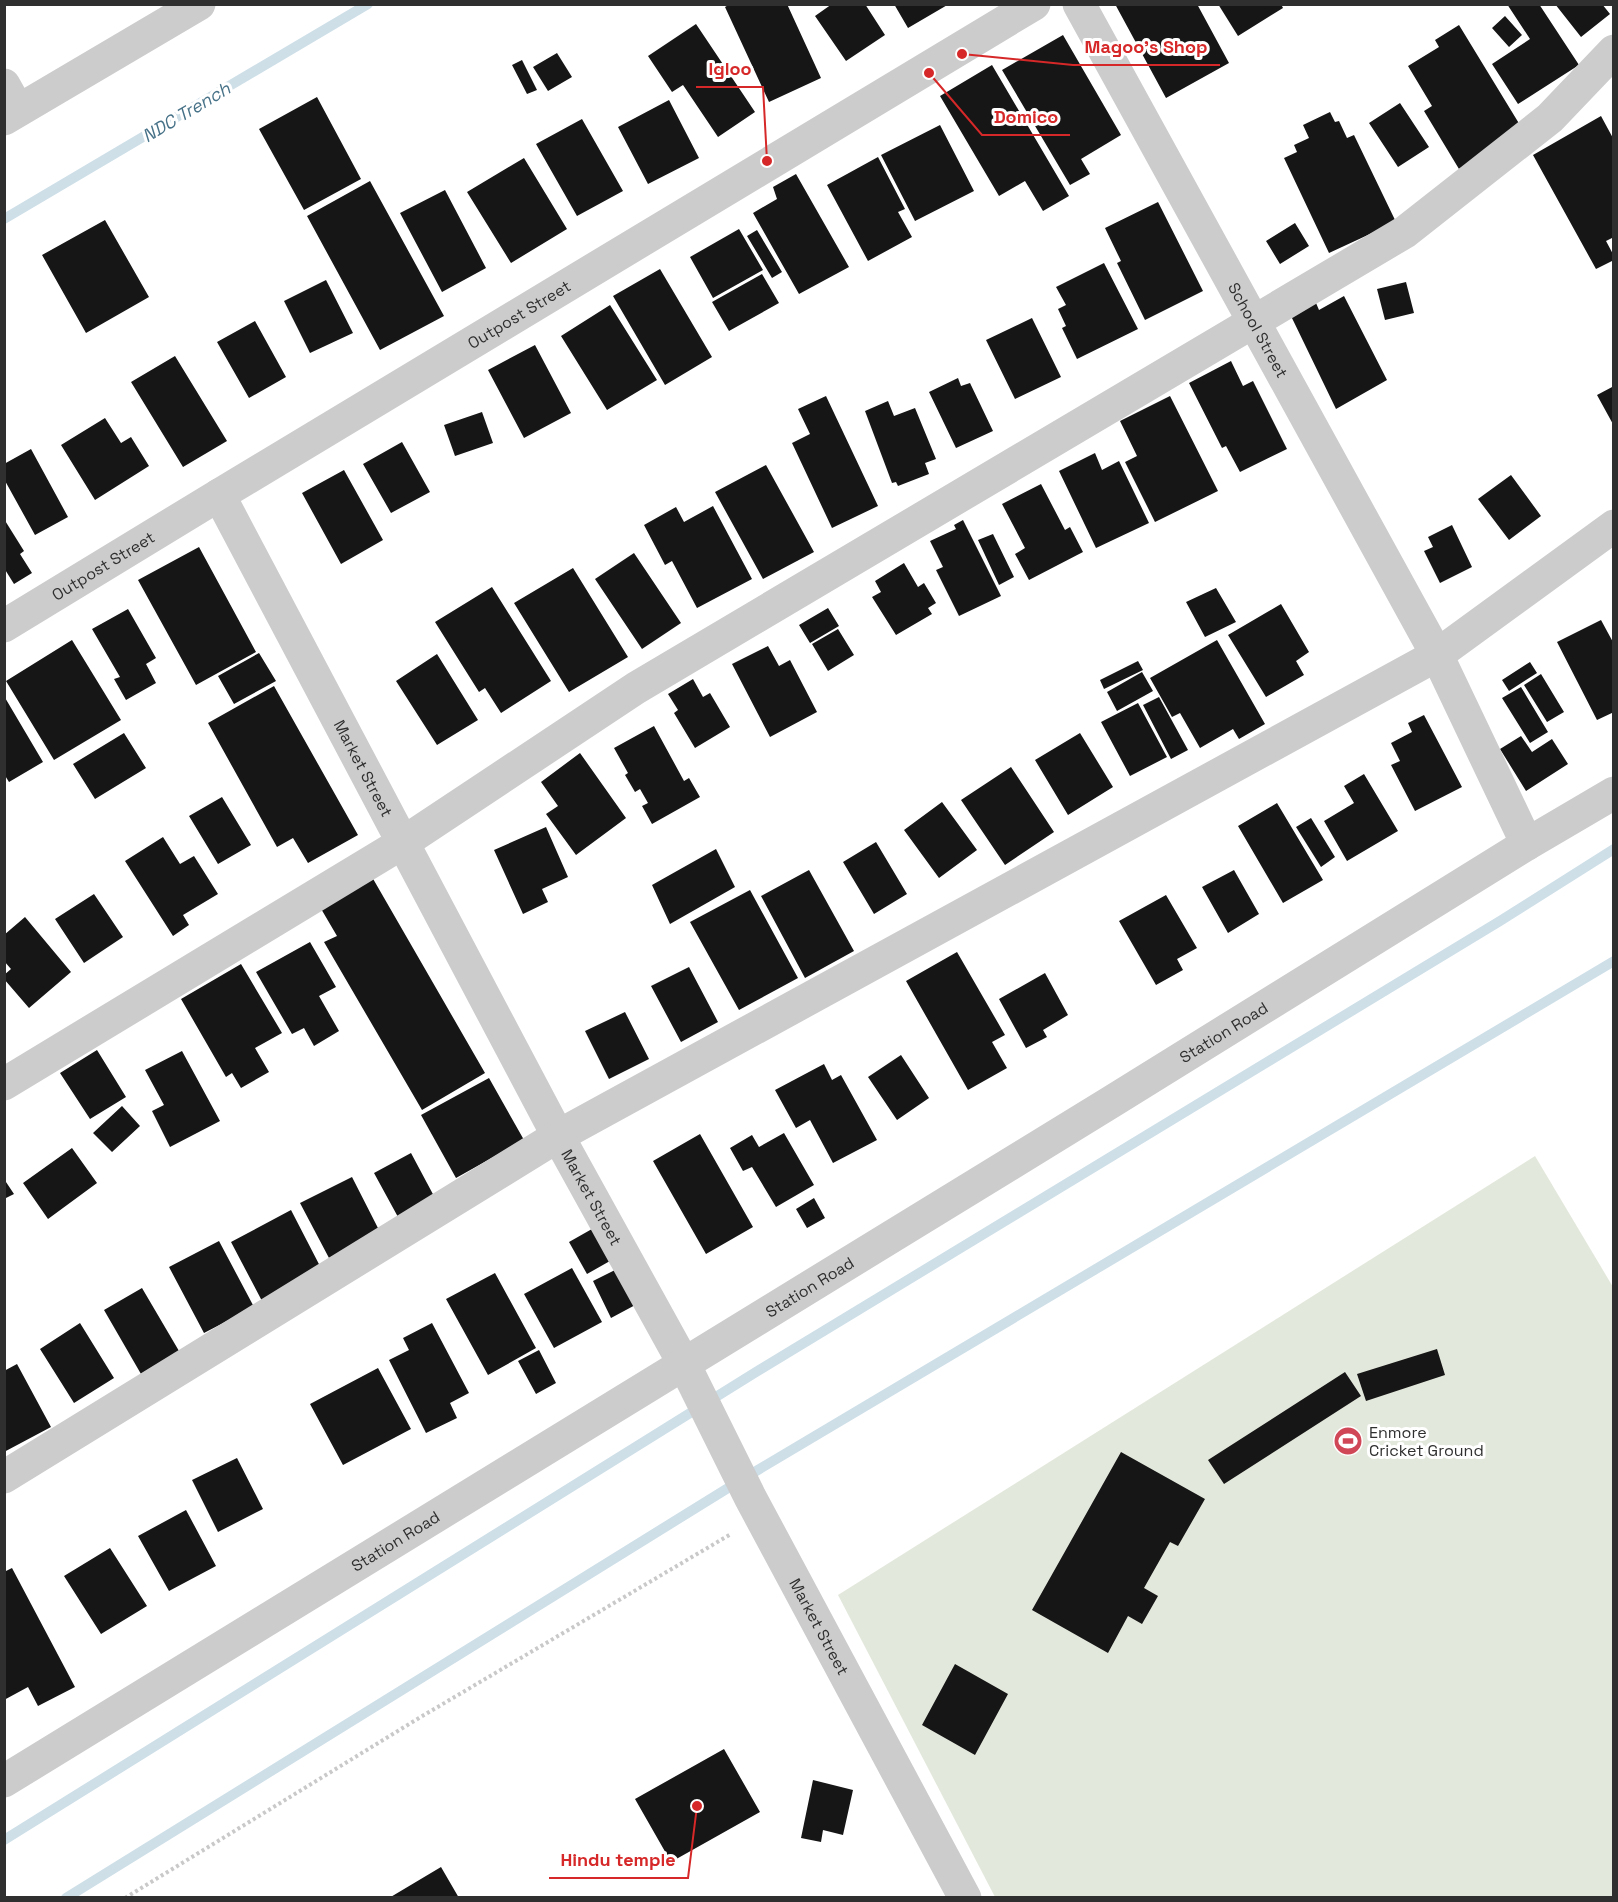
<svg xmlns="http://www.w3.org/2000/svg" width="1618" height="1902" font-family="'Space Grotesk',sans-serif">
	<rect width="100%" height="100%" fill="#fff"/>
	<!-- green -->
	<path fill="#e3e8dc" d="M1535,1156L1613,1287V1897H995L838,1595Z"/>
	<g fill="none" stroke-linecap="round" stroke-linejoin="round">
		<!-- stream -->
		<path stroke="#cedfe8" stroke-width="10" d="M4,219L368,4
			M4,1840L756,1372L1500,921L1614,849
			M66,1898L741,1480L1614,961"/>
	</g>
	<!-- building -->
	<path fill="#161616" d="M730,4H787L821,78L769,102L725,7Z
		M832,4H865L885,35L846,61L815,16Z
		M894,4H949L908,28Z
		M1115,4H1197L1229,63L1166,98Z
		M1218,4H1281L1283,8L1238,36Z
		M1507,4H1539L1579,65L1518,104L1492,64L1530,39Z
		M1555,4H1602L1610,14L1581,37Z
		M1505,16L1522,35L1509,47L1492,28Z
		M696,24L755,112L718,137L683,85L672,92L648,56Z
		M1459,25L1523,130L1459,169L1424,111L1432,106L1408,66L1439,47L1435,40Z
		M1063,35L1121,135L1081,159L1090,174L1070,185L1002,70Z
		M557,53L572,77L548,91L533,67Z
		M522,60L537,90L527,94L512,65Z
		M992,65L1069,196L1043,211L1025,181L999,196L940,96Z
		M317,97L361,179L304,210L259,129Z
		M669,100L699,158L648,184L618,127Z
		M1400,103L1429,147L1398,167L1369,123Z
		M1330,112L1335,122L1339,121L1347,138L1354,135L1396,222L1329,253L1284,158L1297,152L1294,145L1309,138L1303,125Z
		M1601,116L1614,140V237L1606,241L1614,256V260L1596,269L1533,155Z
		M582,119L623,191L577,216L536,144Z
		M940,125L974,191L915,221L881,155Z
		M878,157L905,209L898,212L912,237L868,261L827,185Z
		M524,158L567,229L511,263L467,192Z
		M796,174L849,267L799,294L753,213L777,199L773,187Z
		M370,181L444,316L380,350L307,216Z
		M445,190L486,268L442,292L400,213Z
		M1158,202L1203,291L1145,320L1117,263L1121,261L1105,228Z
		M105,220L149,297L86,333L42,255Z
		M1295,223L1309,246L1280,264L1266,241Z
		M739,229L763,270L713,298L690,257Z
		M757,230L782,272L772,278L747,236Z
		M1104,263L1138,329L1077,359L1062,328L1066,326L1058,309L1066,305L1056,287Z
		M660,269L712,357L665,385L613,296Z
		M762,274L779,303L729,331L712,302Z
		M326,280L353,333L310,353L284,301Z
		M1406,282L1414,313L1385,320L1377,289Z
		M1344,296L1387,380L1336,409L1291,316L1316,303L1319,310Z
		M610,305L657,380L607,410L561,336Z
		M1032,318L1061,377L1015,399L986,340Z
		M255,321L286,377L249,398L217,342Z
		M535,345L571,413L524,438L488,370Z
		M175,356L227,441L183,467L131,382Z
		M1231,361L1243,386L1253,381L1287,449L1240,472L1226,446L1222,448L1189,383Z
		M958,378L961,386L970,383L993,431L956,448L929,392Z
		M1614,386V426L1597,395Z
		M826,396L878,506L832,528L792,443L810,434L798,409Z
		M1170,396L1218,491L1155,522L1125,462L1137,456L1120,421Z
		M888,401L894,416L915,408L936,459L925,463L929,474L898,486L896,482L892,483L865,411Z
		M482,412L493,443L455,456L444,425Z
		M105,418L121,443L131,437L149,466L95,500L61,445Z
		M402,442L430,492L391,513L363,464Z
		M31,449L68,517L35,535L4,479V464Z
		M1095,453L1102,470L1119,461L1149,523L1096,548L1059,471Z
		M766,465L814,552L763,579L715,492Z
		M344,470L383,540L341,564L302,493Z
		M1511,475L1541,516L1509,540L1478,499Z
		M1041,484L1065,530L1070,527L1083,552L1029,580L1015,554L1025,548L1002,504Z
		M713,506L752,579L697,608L672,561L665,565L644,525L676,507L684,522Z
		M4,519L24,551L20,554L32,573L14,584L4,568Z
		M963,520L1001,596L959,616L936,570L943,567L930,541L956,529L954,525Z
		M1452,525L1472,567L1440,583L1424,551L1433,547L1428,537Z
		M993,534L1014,577L999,585L978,540Z
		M199,547L256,652L196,685L138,580Z
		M634,553L681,623L642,649L595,579Z
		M904,563L918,587L924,583L936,603L928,608L932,614L896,635L872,597L881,592L875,581Z
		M573,568L628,657L569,692L514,603Z
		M492,587L551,681L501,713L485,688L479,692L435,622Z
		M1216,588L1236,622L1205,637L1186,602Z
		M1281,604L1309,652L1296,661L1304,675L1266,697L1228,635Z
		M828,608L839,626L810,643L799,625Z
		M128,609L156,658L146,664L156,683L126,700L114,679L120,677L92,629Z
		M1601,620L1614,644V712L1597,720L1557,642Z
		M838,629L854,655L828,671L812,644Z
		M72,640L121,720L54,760L6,681Z
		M1217,640L1265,724L1239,739L1233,729L1200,748L1180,713L1172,717L1150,678Z
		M768,646L779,666L790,660L817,712L770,737L732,664Z
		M259,653L276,681L234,704L218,676Z
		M437,654L478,720L437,745L396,681Z
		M1138,661L1143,670L1104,689L1100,680Z
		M1530,662L1537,673L1509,691L1502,680Z
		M1142,672L1153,691L1117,711L1107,692Z
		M1541,674L1564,712L1547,722L1524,685Z
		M693,679L703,697L710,693L730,727L695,748L674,713L678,710L668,694Z
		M274,686L358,835L308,863L293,838L277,847L208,723Z
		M1521,687L1548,732L1530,743L1502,698Z
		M4,696L43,762L9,782L4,774Z
		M1159,697L1188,750L1171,759L1143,705Z
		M1138,703L1167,757L1130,776L1101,722Z
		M1424,715L1462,787L1415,811L1391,765L1400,761L1391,743L1412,732L1408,723Z
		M654,726L684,781L689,778L700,797L652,824L642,806L648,803L640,789L635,792L625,775L628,773L614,748Z
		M124,733L146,768L95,799L73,764Z
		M1080,733L1113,787L1068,815L1035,760Z
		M1521,736L1532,752L1552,739L1568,764L1526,791L1500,749Z
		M580,753L626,818L576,855L546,814L558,806L541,782Z
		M1011,767L1054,832L1005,865L961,800Z
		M1364,774L1398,831L1347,861L1324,821L1354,803L1344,786Z
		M222,797L251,845L218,864L189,816Z
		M942,802L977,850L939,878L904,830Z
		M1277,803L1323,880L1283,903L1238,826Z
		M1311,818L1335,857L1321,867L1296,827Z
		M546,827L568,877L542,889L548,902L523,914L494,850Z
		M163,837L180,864L194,856L218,894L183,915L189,925L173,936L125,861Z
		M876,842L907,894L874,914L843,862Z
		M716,849L735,887L670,924L652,885Z
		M809,870L854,951L805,978L761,896Z
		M1234,870L1259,914L1228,933L1202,887Z
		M372,877L485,1073L422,1110L324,942L337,936L320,907Z
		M750,890L798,978L739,1010L690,922Z
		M94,894L123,937L84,963L55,919Z
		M1166,895L1197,948L1177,959L1183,970L1156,985L1119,921Z
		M25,917L71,972L29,1008L4,979V975L11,969L4,961V935Z
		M310,942L336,987L319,996L339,1031L314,1046L304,1028L292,1034L256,972Z
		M957,952L1005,1035L992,1042L1007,1068L968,1090L906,981Z
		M241,964L282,1033L255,1048L269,1072L241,1088L232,1073L226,1077L181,999Z
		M689,967L718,1022L681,1042L651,986Z
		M1045,973L1068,1015L1043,1030L1047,1037L1026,1048L999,999Z
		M625,1012L649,1059L609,1079L585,1031Z
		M97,1050L126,1097L90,1119L60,1073Z
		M182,1051L220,1121L170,1147L152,1111L164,1105L145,1070Z
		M901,1055L929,1098L897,1120L868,1077Z
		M824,1064L832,1080L841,1075L877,1140L833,1163L810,1120L796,1128L775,1090Z
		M489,1078L524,1140L456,1178L421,1115Z
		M122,1106L140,1126L112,1152L93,1133Z
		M784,1133L814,1185L776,1207L752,1167L743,1171L730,1148L752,1135L759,1147Z
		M700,1134L753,1227L706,1254L653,1161Z
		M72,1148L97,1183L48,1219L23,1183Z
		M411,1153L435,1198L398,1217L374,1173Z
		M352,1177L380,1232L329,1258L300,1203Z
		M4,1179L14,1194L4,1199Z
		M814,1198L825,1218L807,1228L796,1209Z
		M291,1210L322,1270L262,1301L231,1242Z
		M599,1225L617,1257L587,1274L569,1242Z
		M219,1241L254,1307L204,1333L169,1267Z
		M621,1267L639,1303L611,1318L593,1281Z
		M572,1268L602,1322L554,1348L524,1294Z
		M495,1273L536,1348L488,1375L446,1299Z
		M142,1288L179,1351L141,1374L104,1310Z
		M80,1323L114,1378L74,1403L40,1349Z
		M432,1323L469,1393L450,1403L457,1418L426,1433L389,1360L409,1350L403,1338Z
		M1437,1349L1445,1375L1366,1401L1357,1374Z
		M539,1350L556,1383L536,1394L518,1361Z
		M17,1364L51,1427L4,1452V1371Z
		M378,1368L411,1429L343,1465L310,1404Z
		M1345,1372L1361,1396L1224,1484L1208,1460Z
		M1121,1452L1205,1499L1178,1546L1170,1542L1144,1588L1158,1596L1142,1624L1128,1616L1108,1653L1032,1610Z
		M237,1458L263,1509L218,1532L192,1480Z
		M186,1510L216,1566L169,1591L138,1536Z
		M110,1548L147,1606L101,1634L64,1576Z
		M12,1568L75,1687L38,1706L28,1687L4,1700V1572Z
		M955,1664L1008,1694L975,1755L922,1725Z
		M724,1749L760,1812L671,1862L635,1799Z
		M813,1780L853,1790L843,1835L823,1830L821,1842L801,1838Z
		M441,1867L459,1898H389Z"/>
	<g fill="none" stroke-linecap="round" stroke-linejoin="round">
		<!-- path -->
		<path stroke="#c9c9c9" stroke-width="4" stroke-dasharray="3 3" stroke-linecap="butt" d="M125,1898L419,1718L731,1534"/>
		<!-- minor -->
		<g stroke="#ccc" stroke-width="33">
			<path id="s1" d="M1079,4L1437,655L1527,844"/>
			<path d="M4,85L18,110"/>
			<path d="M4,119L199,4"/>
			<path id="s2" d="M219,495L558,1136L684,1364L750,1497L965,1898"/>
			<path id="s3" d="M4,626L219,495L1034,4"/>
			<path d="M4,1084L404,842L636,688L1405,232L1550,118L1614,51"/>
			<path d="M4,1477L558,1136L1437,655L1614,526"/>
			<path id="s4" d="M4,1781L1111,1102L1527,844L1614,793"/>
		</g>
	</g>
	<!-- icons -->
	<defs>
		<g id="stadium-disc" transform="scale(1.5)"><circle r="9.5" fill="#d04858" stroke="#fff"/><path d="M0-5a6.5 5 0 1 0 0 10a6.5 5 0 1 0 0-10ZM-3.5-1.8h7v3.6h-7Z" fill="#fff"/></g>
	</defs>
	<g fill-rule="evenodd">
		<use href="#stadium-disc" x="1348" y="1441"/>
	</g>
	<g text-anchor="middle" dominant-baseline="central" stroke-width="6" stroke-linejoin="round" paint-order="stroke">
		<!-- street labels -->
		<g font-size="16" fill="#2f2f2f" stroke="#fff">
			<text stroke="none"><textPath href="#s3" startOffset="602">Outpost Street</textPath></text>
			<text stroke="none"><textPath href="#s1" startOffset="372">School Street</textPath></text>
			<text stroke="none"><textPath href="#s3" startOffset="116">Outpost Street</textPath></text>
			<text stroke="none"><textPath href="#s2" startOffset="309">Market Street</textPath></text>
			<text stroke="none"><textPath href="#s4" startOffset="1431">Station Road</textPath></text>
			<text stroke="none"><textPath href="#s2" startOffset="795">Market Street</textPath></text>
			<text stroke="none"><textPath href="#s4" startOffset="945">Station Road</textPath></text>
			<text stroke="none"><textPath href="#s4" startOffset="459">Station Road</textPath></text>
			<text stroke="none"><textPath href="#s2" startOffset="1281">Market Street</textPath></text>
		</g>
		<!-- poi labels -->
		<g font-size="16" fill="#2f2f2f" stroke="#fff" text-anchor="start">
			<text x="1369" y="1432">Enmore<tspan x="1369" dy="18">Cricket Ground</tspan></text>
		</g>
		<!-- water labels -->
		<g font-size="18" font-style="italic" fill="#477288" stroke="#fff">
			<text transform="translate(186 112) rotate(-31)">NDC Trench</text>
		</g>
	</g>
	<!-- callouts -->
	<path fill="none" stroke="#d62828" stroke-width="2" d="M962 54L1073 65H1220M767 161L763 87H696M929 73L982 135H1070M697 1806L688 1878H549"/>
	<g fill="#d62828" stroke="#fff" stroke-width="2">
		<circle cx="962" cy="54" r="6"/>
		<circle cx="767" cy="161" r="6"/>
		<circle cx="929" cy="73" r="6"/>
		<circle cx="697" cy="1806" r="6"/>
	</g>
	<g font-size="18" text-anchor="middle" font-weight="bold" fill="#d62828" stroke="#fff" stroke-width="6" stroke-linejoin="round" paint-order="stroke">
		<text x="1146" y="53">Magoo's Shop</text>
		<text x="730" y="75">Igloo</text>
		<text x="1026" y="123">Domico</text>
		<text x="618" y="1866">Hindu temple</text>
	</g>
	<!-- border -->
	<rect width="1618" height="1902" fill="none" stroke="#2f2f2f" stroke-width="12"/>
</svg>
